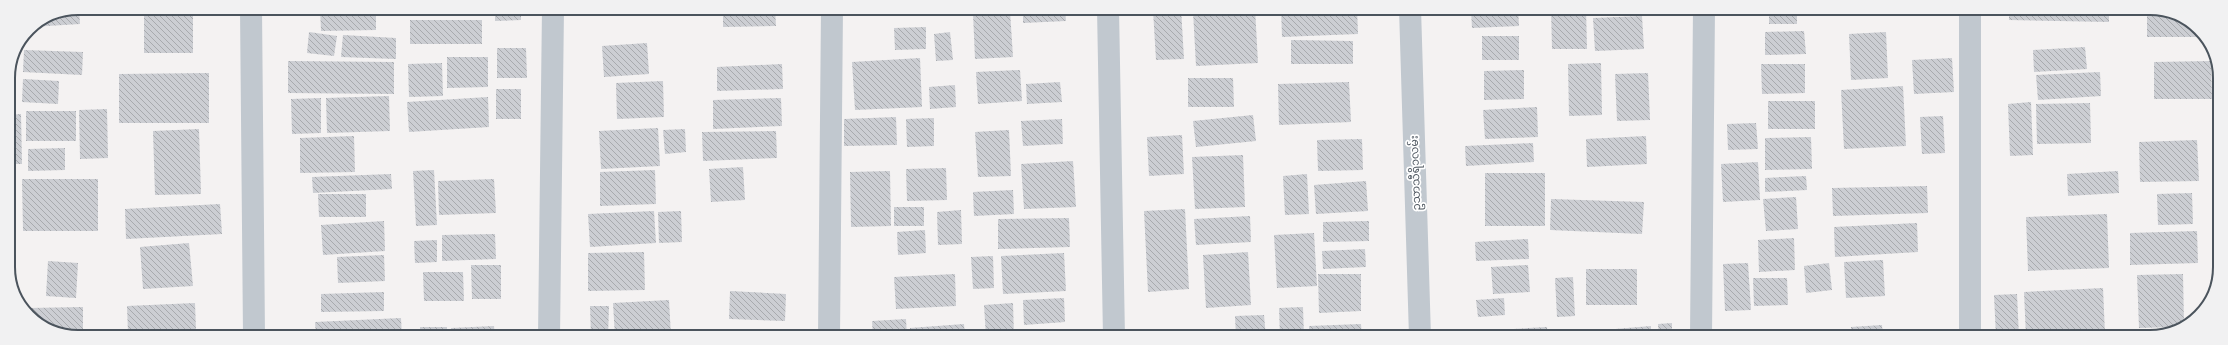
<svg xmlns="http://www.w3.org/2000/svg" width="2228" height="345" font-family="Inter,'Noto Sans Myanmar',sans-serif">
	<defs>
		<pattern id="building-back-hatch" width="6" height="6" patternUnits="userSpaceOnUse"><rect width="6" height="6" fill="#ccced3"/><path d="M-1 5l2 2M0 0l6 6M5-1l2 2" fill="none" stroke="#a8aaae"/></pattern>
	</defs>
	<rect width="100%" height="100%" fill="#f4f2f2"/>
	<!-- building -->
	<path fill="url(#building-back-hatch)" d="M79,8L80,24L31,27L51,13Z
		M320,8H376V30L321,31Z
		M413,8H488V12H413Z
		M495,8H521V20L495,21Z
		M619,8H658L659,13L620,16Z
		M723,8H775L776,26L723,27Z
		M1023,8H1065L1066,21L1023,23Z
		M1181,8L1184,59L1156,60L1153,10Z
		M1255,8L1258,63L1196,66L1193,11Z
		M1281,8H1357L1358,34L1282,37Z
		M1518,8L1519,26L1472,28L1471,10Z
		M1551,8H1586L1587,49H1552Z
		M1595,8H1651L1652,14L1595,16Z
		M1769,8H1797V24H1769Z
		M1846,8L1939,9V11L1847,16Z
		M2009,9H2109V22L2009,20Z
		M2147,9H2159L2196,26L2200,37H2147Z
		M1010,11L1013,57L975,59L973,13Z
		M144,12L193,13V53H144Z
		M1642,16L1644,49L1595,51L1593,18Z
		M410,20H482V44H410Z
		M926,27V49L895,50L894,28Z
		M1804,31L1806,54L1765,55V32Z
		M309,32L337,36L334,56L307,53Z
		M950,32L953,60L936,61L934,34Z
		M1886,32L1888,78L1851,80L1849,34Z
		M343,35L396,38V59L341,57Z
		M1482,36H1519V60H1482Z
		M1291,40L1353,41V64H1291Z
		M647,43L649,74L604,77L602,46Z
		M2085,47L2087,69L2034,72L2033,50Z
		M497,48H526L527,78H497Z
		M24,50L83,52L82,75L23,72Z
		M447,57H488V87L447,88Z
		M920,58L922,107L855,110L852,62Z
		M1952,58L1954,92L1914,94L1912,60Z
		M288,61L394,62V94L288,93Z
		M2211,61L2212,99H2154V62Z
		M442,63L443,96L409,97L408,64Z
		M1601,63L1602,115L1569,116L1568,64Z
		M782,64L783,89L717,91V67Z
		M1761,64H1805V93L1762,94Z
		M1020,70L1022,101L978,104L976,72Z
		M1524,70V99L1484,100V71Z
		M2100,72L2101,96L2038,100L2036,75Z
		M209,73V123H119V74Z
		M1648,73L1650,120L1617,121L1615,74Z
		M1188,78H1233L1234,107H1188Z
		M23,79L59,81L58,104L22,102Z
		M663,81L664,117L617,119L616,83Z
		M1060,82L1062,102L1027,104L1026,84Z
		M1349,82L1351,122L1279,125L1278,84Z
		M955,85L956,107L930,109L929,87Z
		M1903,86L1906,146L1844,149L1841,90Z
		M496,89H521V119H496Z
		M389,96L390,131L327,133L326,98Z
		M488,97L489,127L409,132L407,102Z
		M321,98V133L292,134L291,99Z
		M781,98L782,126L713,129V100Z
		M1768,101H1815V129H1768Z
		M2031,102L2033,155L2010,156L2008,104Z
		M2090,103L2091,143L2037,144L2036,104Z
		M1537,107L1538,137L1485,139L1483,110Z
		M107,109L108,158L80,159L79,110Z
		M26,111H76V141H26Z
		M21,114L22,164H9L8,115Z
		M1253,115L1256,141L1196,147L1193,121Z
		M1943,116L1945,153L1922,154L1920,117Z
		M896,117L897,145L844,146V119Z
		M934,118V146L907,147L906,119Z
		M1062,119L1063,144L1023,146L1021,121Z
		M1756,123L1758,149L1728,150L1727,124Z
		M658,128L660,166L601,169L599,131Z
		M199,129L201,194L155,195L153,131Z
		M685,129L686,152L665,154L663,130Z
		M1009,130L1011,176L978,177L975,132Z
		M776,131L777,158L703,161L702,132Z
		M1182,135L1184,174L1149,176L1147,137Z
		M354,136L355,172L300,173V138Z
		M1646,136L1647,164L1587,167L1586,139Z
		M1811,137L1812,169L1765,170V138Z
		M1362,139L1363,170L1318,171L1317,140Z
		M2197,140L2199,181L2140,182L2139,142Z
		M1533,143L1534,162L1466,166L1465,146Z
		M65,148V170L28,171V149Z
		M1243,155L1245,207L1195,209L1192,157Z
		M1073,161L1076,207L1024,209L1021,164Z
		M1758,162L1760,200L1723,202L1721,164Z
		M743,167L745,200L711,202L709,169Z
		M946,168L947,200L907,201L906,169Z
		M434,170L437,225L416,226L413,171Z
		M655,170L656,204L600,206V172Z
		M890,171L891,226L851,227L850,172Z
		M2118,171L2119,193L2068,196L2067,174Z
		M1485,173H1545V226H1485Z
		M391,174L392,189L313,193L312,177Z
		M1307,174L1309,214L1285,215L1283,176Z
		M1806,176L1807,190L1765,192V178Z
		M22,179H98V231H23Z
		M494,179L496,213L439,215L438,181Z
		M1366,181L1368,211L1316,214L1314,185Z
		M1927,186L1928,213L1833,216L1832,188Z
		M1013,190L1014,214L974,216L973,192Z
		M2192,193L2193,224L2158,225L2157,194Z
		M318,194H366V217H319Z
		M1796,197L1798,229L1766,231L1763,199Z
		M1551,199L1644,202L1642,234L1550,230Z
		M220,204L222,234L126,239L125,209Z
		M894,207H924V226H894Z
		M1185,209L1189,289L1148,292L1144,211Z
		M961,210L962,244L938,245L937,212Z
		M654,211L656,243L590,247L588,214Z
		M681,211L682,242L659,243L658,212Z
		M2107,214L2109,268L2028,271L2026,217Z
		M1250,216L1251,242L1196,245L1194,219Z
		M1069,218L1070,247L998,249V219Z
		M384,221L385,251L323,255L321,225Z
		M1369,221V241L1323,242V222Z
		M1917,223L1918,252L1835,257L1834,227Z
		M925,230L926,253L898,255L897,232Z
		M2197,231L2198,263L2130,265V233Z
		M1314,233L1317,286L1277,288L1274,235Z
		M495,234L496,259L442,261V235Z
		M1794,238L1795,270L1759,272L1758,240Z
		M1528,239L1529,259L1476,261L1475,242Z
		M437,240V262L415,263L414,241Z
		M189,243L193,286L143,289L140,247Z
		M1365,249L1366,267L1323,269L1322,251Z
		M644,252L645,290L588,291V253Z
		M1248,252L1251,305L1206,308L1203,255Z
		M1064,253L1066,291L1003,294L1001,256Z
		M384,255L385,281L338,283L337,257Z
		M993,256L994,288L973,289L971,257Z
		M1883,260L1885,296L1846,298L1844,262Z
		M48,261L78,263L76,298L46,296Z
		M1748,263L1751,310L1725,311L1723,264Z
		M1829,263L1832,290L1806,293L1804,266Z
		M471,265H501V299H472Z
		M1528,265L1530,292L1493,294L1491,267Z
		M1586,269H1637V305H1586Z
		M423,272H463L464,301H424Z
		M955,274L956,306L896,309L894,277Z
		M1318,274H1361V311L1319,313Z
		M2183,274L2184,324L2176,327L2139,328L2137,275Z
		M1573,277L1575,316L1557,317L1555,278Z
		M1753,278H1787L1788,305L1754,306Z
		M2103,288L2105,334L2026,337L2024,292Z
		M730,291L786,294L785,321L729,319Z
		M384,292V311L321,312V294Z
		M2017,294L2019,337H1996L1994,295Z
		M1064,298L1065,322L1024,325L1023,300Z
		M1504,298L1505,315L1478,317L1476,300Z
		M669,300L671,336L615,337L613,303Z
		M195,303L196,330L128,333L127,306Z
		M1013,303L1014,337H986L984,305Z
		M590,306H609L608,337H591Z
		M83,307V335H66L32,319L29,315V308Z
		M1303,307L1304,337H1280L1279,308Z
		M1264,315L1266,337H1236L1235,316Z
		M401,318L402,337L316,336L315,322Z
		M906,319L907,337H873L872,321Z
		M1672,323V337H1659L1658,324Z
		M964,324L965,337H910V328Z
		M1361,324L1362,337H1309V326Z
		M1882,325L1883,337H1851V327Z
		M494,326L495,337H451V328Z
		M1651,326V337H1616L1615,329Z
		M420,327H447V337H420Z
		M1547,327L1548,337H1514L1513,329Z
		M791,329V337H699V333Z
		M1831,330L1832,337H1804V332Z
		M1463,332H1488V337H1463Z
		M1226,333V337H1172V336Z"/>
	<g fill="none" stroke-linecap="round" stroke-linejoin="round">
		<!-- minor -->
		<path stroke="#c1c8cf" stroke-width="22" d="M251,8L254,336
			M1108,8L1114,337
			M1410,8L1420,337
			M549,337L553,8
			M829,337L832,8
			M1701,337L1704,8
			M1970,337V9"/>
	</g>
	<g text-anchor="middle" dominant-baseline="central" stroke-width="3.5" stroke-linejoin="round" paint-order="stroke">
		<!-- street labels -->
		<g font-size="11" fill="#4b545d" stroke="#fff">
			<text transform="translate(1415 173) rotate(-92)">ဥသာသီရိ၁လမ်း</text>
		</g>
	</g>
	<!-- crop -->
	<path d="M0 0H2228V345H0ZM78 15H2150A63 63 0 0 1 2213 78V267A63 63 0 0 1 2150 330H78A63 63 0 0 1 15 267V78A63 63 0 0 1 78 15Z" fill="#f1f1f2" fill-rule="evenodd"/>
	<path fill="none" stroke="#4b545d" stroke-width="2" d="M78 15H2150A63 63 0 0 1 2213 78V267A63 63 0 0 1 2150 330H78A63 63 0 0 1 15 267V78A63 63 0 0 1 78 15Z"/>
</svg>
